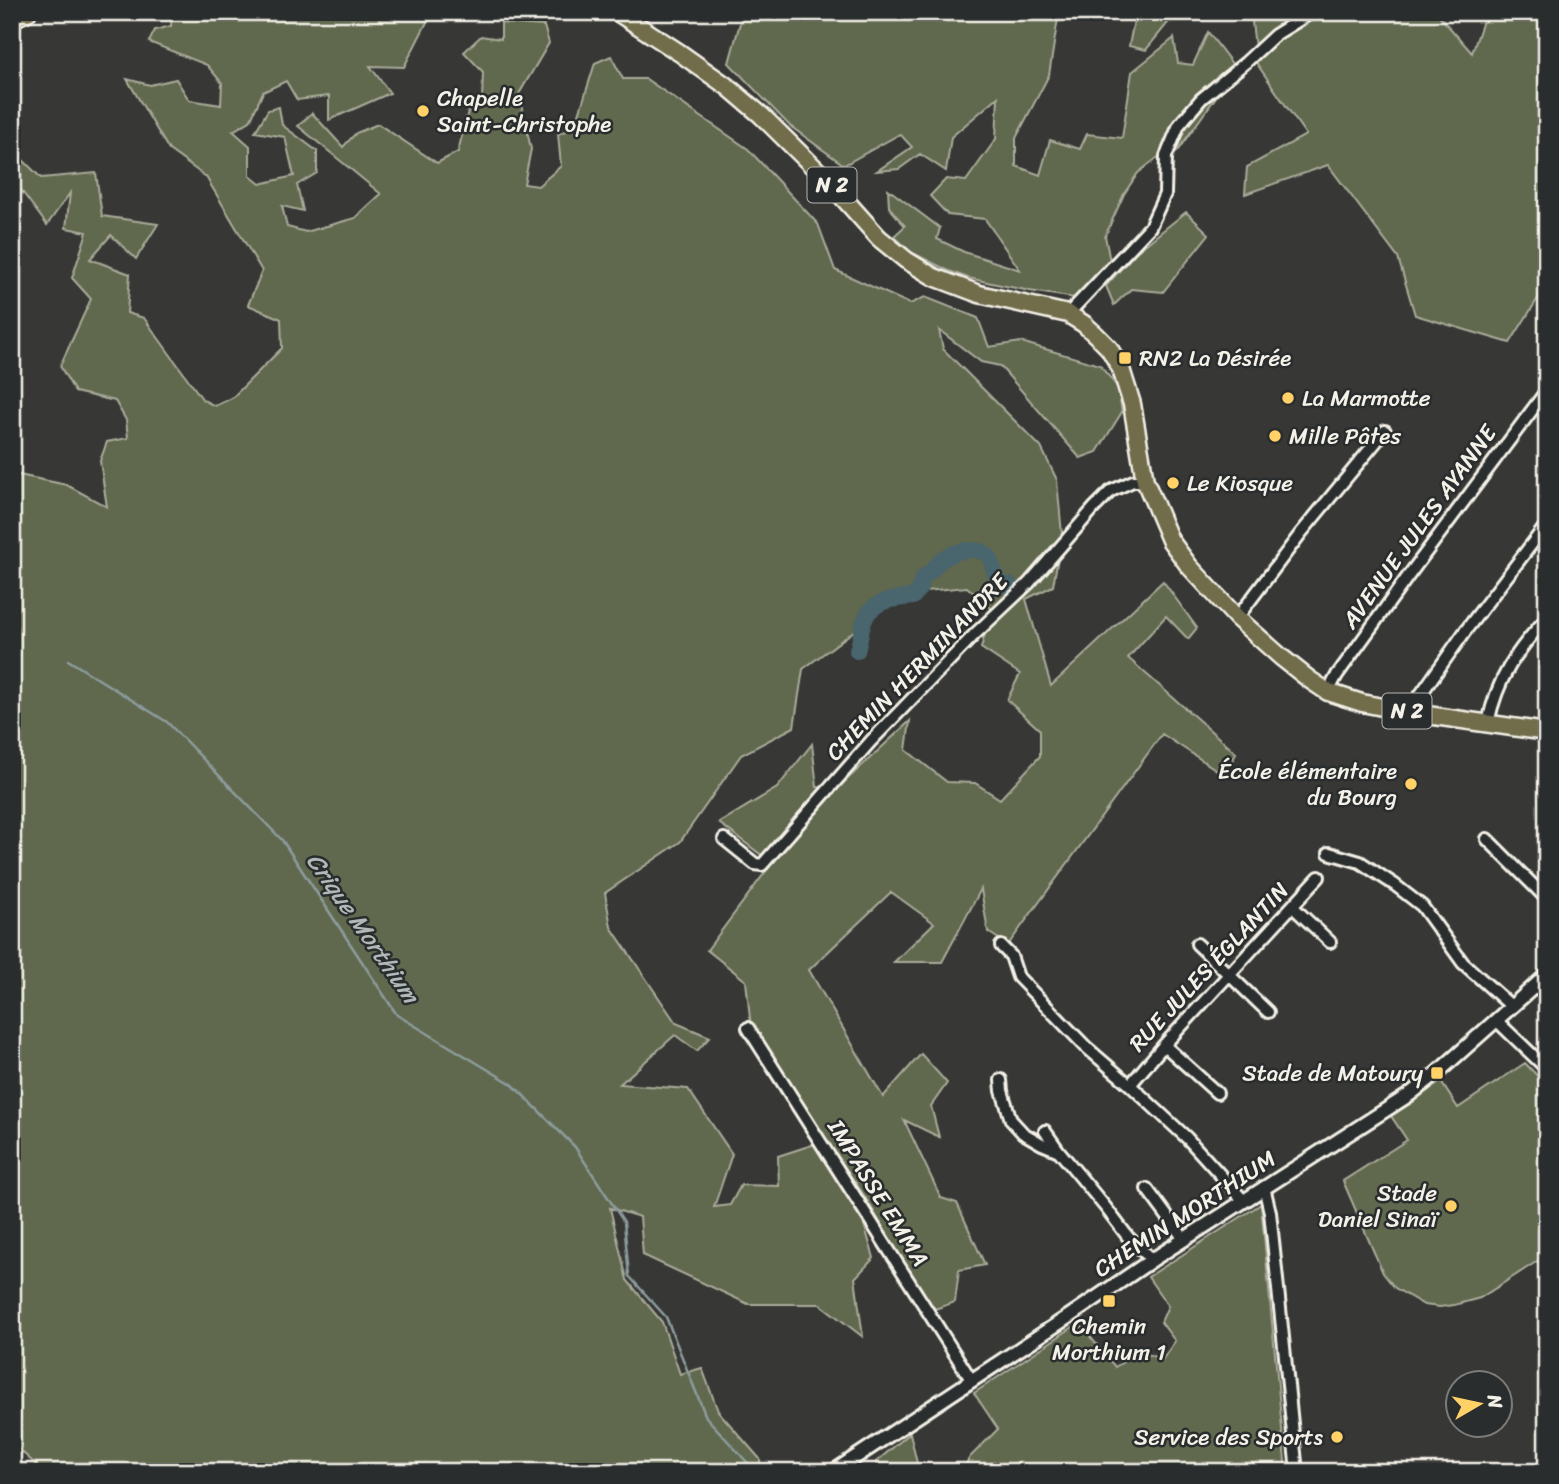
<svg xmlns="http://www.w3.org/2000/svg" width="1559" height="1484" font-family="Sriracha,sans-serif">
	<rect width="100%" height="100%" fill="#373735"/>
	<filter id="ink" filterUnits="userSpaceOnUse"><feTurbulence type="fractalNoise" baseFrequency=".0143" numOctaves="2"/><feDisplacementMap in="SourceGraphic" scale="14" xChannelSelector="R" yChannelSelector="G"/><feConvolveMatrix kernelMatrix="1 2 1 2 8 2 1 2 1" color-interpolation-filters="sRGB"/></filter>
	<g filter="url(#ink)">
		<!-- green -->
		<path fill="#61684e" stroke="#aaac9b" stroke-width="2" d="M172,12H446L427,22L404,67L370,66L390,93L329,120V96L297,100L286,81L263,92L250,121L233,131L250,146V176L260,184L294,176L285,137L255,132L268,110L279,107L282,125L317,151V173L297,185L303,211L282,206L287,227L306,232L355,218L381,194L298,126L312,113L343,147L356,133L378,124L437,163L458,152L469,107L482,99L483,72L464,52L481,36L501,39V23L544,26L549,43L519,94L531,149L524,184L538,186L561,166L558,134L575,127L595,63L611,56L623,79H646L748,149L818,224L835,270L910,304L925,297L978,318L989,347L1021,342L1100,365L1118,388L1122,412L1097,452L1080,458L1000,366L981,362L939,330L943,349L1041,447L1057,480L1062,535L1053,586L1026,599L1051,686L1163,581L1197,628L1188,639L1166,616L1128,658L1236,753L1226,776L1162,734L1008,945L988,932L981,889L942,962H894L934,923L891,892L809,970L883,1097L921,1054L947,1083L931,1106L939,1137L904,1120L941,1198L957,1203L985,1265L959,1270L955,1302L932,1310L865,1197L751,1028L746,981L707,950L772,863L719,823L777,788L812,744L817,787L838,788L910,721L906,750L947,782L975,783L1000,799L1040,756V730L1007,700L1020,674L981,648L992,609L967,587L905,593L803,669L794,727L741,755L680,842L605,893L611,927L676,1023L710,1037L697,1051L675,1035L620,1084L688,1089L732,1154L714,1207L730,1205L741,1185L779,1186L778,1156L815,1144L860,1211L874,1258L855,1278L863,1337L820,1304H748L643,1255L640,1217L610,1208L627,1280L662,1322L680,1374L702,1368L718,1411L760,1459V1472H44L12,1443V466L19,475L67,485L107,507L100,461L107,442L128,438L126,420L115,401L75,392L60,366L91,299L72,278L87,232L66,228L70,193L47,225L12,178V153L15,152L41,178L96,173L102,216L158,224L136,259L111,235L90,259L130,274L127,313L144,318L203,400L215,406L232,398L282,348L281,319L248,305L262,271L206,177L169,150L127,79L150,85L176,79L189,100L221,105L222,83L207,65L149,42L155,30L171,26Z
			M743,12H1059L1049,75L1016,138V166L1040,175L1050,140L1080,149L1087,134L1122,138L1132,72L1174,38L1178,63L1193,65L1208,32L1236,69L1175,154L1161,155L1138,173L1124,194L1105,236L1110,261L1075,298L1030,291L968,278L949,271L911,252L894,236L905,226L889,207L888,189L940,228L937,239L964,252L1020,270L985,219L948,215L930,196L946,179L966,181L996,139L998,97L951,137L946,171L920,154L899,169L877,171L912,147L900,134L844,165L790,126L729,63Z
			M1137,12H1205L1204,20L1175,14L1146,50L1129,46L1135,15Z
			M1244,12H1302L1300,24L1327,12H1436L1472,53L1486,12H1547V284L1510,343L1415,315L1398,258L1328,165L1245,194L1247,167L1306,135L1257,64L1252,22Z
			M1186,212L1209,234L1163,292L1131,289L1114,305L1106,286L1135,253Z
			M1525,1063L1547,1086V1255L1480,1298L1454,1305L1440,1307L1424,1305L1395,1288L1383,1273L1343,1181L1407,1140L1391,1116L1441,1082L1458,1108Z
			M1261,1204L1286,1472H961L970,1457L998,1429L974,1393L1079,1323L1115,1367L1141,1351L1162,1360L1175,1341L1161,1322L1168,1306L1148,1277Z
			M910,1433L919,1472H878L876,1462Z"/>
		<g fill="none" stroke-linecap="round" stroke-linejoin="round">
			<!-- stream -->
			<path stroke="#8d9d9e" stroke-width="2.5" d="M68,660L167,722L282,840L397,1015L512,1084L575,1147L624,1222L629,1276L666,1317L706,1417L756,1472"/>
			<!-- river -->
			<path stroke="#49656d" stroke-width="16" d="M857,651C860,641 861,631 864,622C871,600 893,599 913,597L920,588C920,578 924,577 931,571C935,567 939,562 943,559C954,551 972,547 985,553C993,558 992,570 997,577C999,580 1001,583 1004,585H1010"/>
			<!-- minor casing -->
			<g stroke="#f4f1e8" stroke-width="16">
				<path id="minor" d="M1068,314L1150,227L1165,194L1166,156L1179,125L1201,99L1245,63L1275,35L1312,12
					M1237,618L1301,533L1385,431
					M1328,692L1337,675L1409,575L1547,390
					M1413,713L1416,701L1466,630L1547,524
					M1488,723C1497,679 1516,651 1547,618
					M724,839L755,864L762,865L871,741L975,634L1029,583L1094,508L1111,491L1133,481H1145
					M1487,839L1547,899
					M1329,853L1360,862L1395,885L1422,906L1463,963L1511,1006
					M1293,907L1330,942
					M1197,944L1268,1012
					M1001,946L1011,956L1018,977L1086,1047L1130,1085L1187,1138L1244,1201
					M1496,1020L1547,1069
					M748,1028L972,1381
					M1164,1045L1217,1093
					M1001,1080L1002,1091L1011,1120L1023,1133L1042,1144L1059,1151L1106,1208L1128,1237L1152,1260
					M1130,1085L1164,1045L1319,877
					M1045,1131L1059,1151
					M1264,1187L1270,1212L1297,1472
					M1147,1189L1184,1239"/>
			</g>
			<!-- tertiary casing -->
			<g stroke="#f4f1e8" stroke-width="18">
				<path id="tertiary" d="M833,1472L1071,1315L1152,1260L1409,1095L1437,1073L1547,975"/>
			</g>
			<!-- primary casing -->
			<g stroke="#f4f1e8" stroke-width="21">
				<path id="primary" d="M617,12L680,53L728,87L761,115L830,183L879,238L906,260L934,277L979,294L1068,314L1084,324L1096,335L1109,348L1121,369L1132,404L1145,481L1170,540L1189,566L1237,618L1281,657L1310,680L1328,692L1362,703L1413,713L1547,732
					M12,19L28,12"/>
			</g>
			<!-- minor -->
			<use href="#minor" stroke="#2a2d2e" stroke-width="10"/>
			<!-- tertiary -->
			<use href="#tertiary" stroke="#2a2d2e" stroke-width="12"/>
			<!-- primary -->
			<use href="#primary" stroke="#716d4b" stroke-width="16"/>
		</g>
	</g>
	<!-- markers -->
	<g fill="#ffd166" stroke="#2a2d2e" stroke-width="2.5">
		<circle cx="423" cy="111" r="7"/>
		<rect x="1118" y="351" width="14" height="14" rx="3.5"/>
		<circle cx="1288" cy="398" r="7"/>
		<circle cx="1275" cy="436" r="7"/>
		<circle cx="1173" cy="483" r="7"/>
		<circle cx="1411" cy="784" r="7"/>
		<rect x="1430" y="1066" width="14" height="14" rx="3.5"/>
		<circle cx="1451" cy="1206" r="7"/>
		<rect x="1102" y="1294" width="14" height="14" rx="3.5"/>
		<circle cx="1337" cy="1437" r="7"/>
	</g>
	<g text-anchor="middle" dominant-baseline="central" stroke-width="5" stroke-linejoin="round" paint-order="stroke">
		<!-- shield labels -->
		<g fill="#2a2d2e" stroke="#b7b6b0" stroke-width="2">
			<rect x="807.5" y="167.5" width="49" height="35" rx="5"/>
			<rect x="1382.5" y="693.5" width="49" height="35" rx="5"/>
		</g>
		<g font-size="21" font-weight="bold" fill="#f4f1e8">
			<text x="832" y="185">N 2</text>
			<text x="1407" y="711">N 2</text>
		</g>
		<!-- poi labels -->
		<g font-size="23" fill="#f4f1e8" stroke="#2a2d2e" text-anchor="start">
			<text x="437" y="98">Chapelle<tspan x="437" dy="26">Saint-Christophe</tspan></text>
			<text x="1139" y="358">RN2 La Désirée</text>
			<text x="1302" y="398">La Marmotte</text>
			<text x="1289" y="436">Mille Pâtes</text>
			<text x="1187" y="483">Le Kiosque</text>
			<text x="1397" y="771" text-anchor="end">École élémentaire<tspan x="1397" dy="26">du Bourg</tspan></text>
			<text x="1423" y="1073" text-anchor="end">Stade de Matoury</text>
			<text x="1437" y="1193" text-anchor="end">Stade<tspan x="1437" dy="26">Daniel Sinaï</tspan></text>
			<text x="1109" y="1326" text-anchor="middle">Chemin<tspan x="1109" dy="26">Morthium 1</tspan></text>
			<text x="1323" y="1437" text-anchor="end">Service des Sports</text>
		</g>
		<!-- street labels -->
		<g font-size="23" fill="#f4f1e8" stroke="#2a2d2e">
			<text transform="translate(1419 527) rotate(-54)">AVENUE JULES AYANNE</text>
			<text transform="translate(917 667) rotate(-46)">CHEMIN HERMINANDRE</text>
			<text transform="translate(1209 967) rotate(-47)">RUE JULES ÉGLANTIN</text>
			<text transform="translate(878 1193) rotate(58)">IMPASSE EMMA</text>
			<text transform="translate(1185 1214) rotate(-33)">CHEMIN MORTHIUM</text>
		</g>
		<!-- water labels -->
		<g font-size="24" font-style="italic" fill="#b0b9b7" stroke="#2a2d2e">
			<text transform="translate(363 928) rotate(55)">Crique Morthium</text>
		</g>
	</g>
	<!-- margin -->
	<rect width="1559" height="1484" fill="none" stroke="#2a2d2e" stroke-width="42"/>
	<rect x="21" y="21" width="1517" height="1442" fill="none" stroke="#f4f1e8" stroke-width="2.5" filter="url(#ink)"/>
	<!-- north arrow -->
	<g transform="translate(1479 1404) rotate(81)"><circle r="33" fill="#2a2d2e" stroke="#7b7b78" stroke-width="2"/>
	<path d="M0-5L12 26L0 18L-12 26Z" fill="#ffd166"/>
	<text y="-10" font-size="19" font-weight="bold" text-anchor="middle" fill="#f4f1e8">N</text>
	</g>
</svg>
